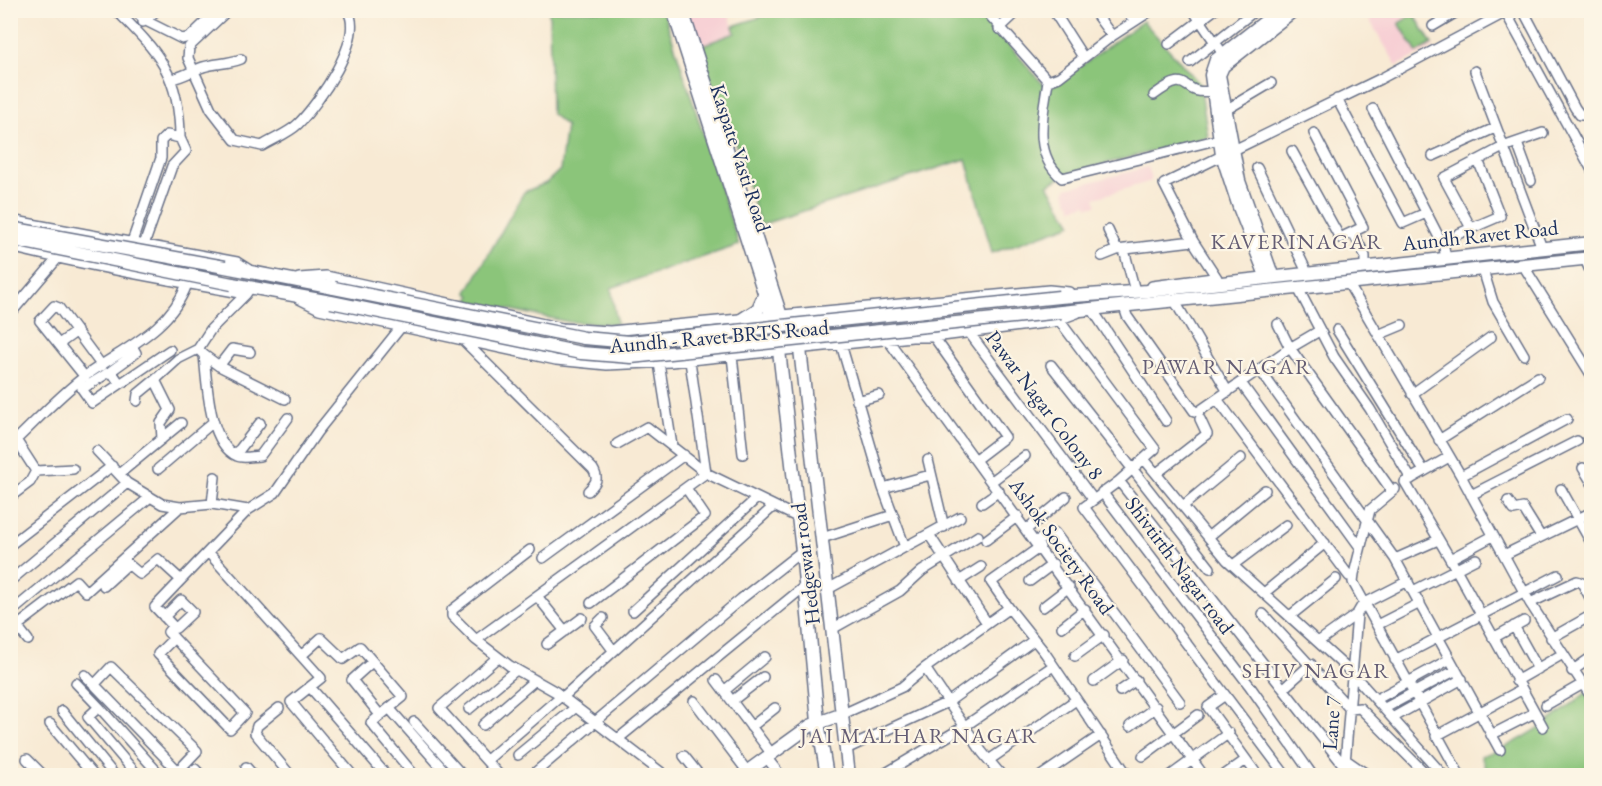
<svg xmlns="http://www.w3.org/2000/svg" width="1602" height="786" font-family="'EB Garamond',serif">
	<rect width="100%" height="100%" fill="#fcf5e5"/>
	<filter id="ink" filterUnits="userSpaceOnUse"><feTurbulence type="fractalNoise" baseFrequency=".0167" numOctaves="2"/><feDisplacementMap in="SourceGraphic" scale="12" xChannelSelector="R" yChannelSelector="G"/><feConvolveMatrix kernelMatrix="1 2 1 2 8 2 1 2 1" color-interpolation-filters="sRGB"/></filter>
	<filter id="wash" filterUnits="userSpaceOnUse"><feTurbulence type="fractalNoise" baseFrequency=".008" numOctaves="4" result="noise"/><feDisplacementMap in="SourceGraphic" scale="24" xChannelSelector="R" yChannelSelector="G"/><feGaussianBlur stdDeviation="1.35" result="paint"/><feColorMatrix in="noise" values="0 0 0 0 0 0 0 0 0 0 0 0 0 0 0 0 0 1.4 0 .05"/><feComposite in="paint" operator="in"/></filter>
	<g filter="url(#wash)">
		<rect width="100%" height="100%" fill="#f8ead4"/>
		<!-- built -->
		<path fill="#f7cfd4" d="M686,11H728L735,33L698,47Z
			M1364,11H1414L1434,47L1397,66Z
			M1148,167L1151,181L1095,198L1097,205L1088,207L1087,204L1072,208L1071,203L1068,202L1065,191L1067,188Z"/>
		<!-- green -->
		<path fill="#8bc57a" stroke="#537a6c" stroke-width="1.5" d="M549,11L659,10L665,16L739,245L611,288L617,324L569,322L469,301L471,296L467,292L524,192L546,183L560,170L566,126L551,113Z
			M779,11H979L1043,84L1052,87L1143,21L1200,84L1208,137L1066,174L1048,185L1072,224L992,253L966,159L760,225L736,145L698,47L735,33L733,26Z
			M1414,14L1432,44L1417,53L1399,23Z
			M1587,692L1591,699V775L1476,776L1486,769L1481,756C1522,744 1554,718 1587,692Z"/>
	</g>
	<g filter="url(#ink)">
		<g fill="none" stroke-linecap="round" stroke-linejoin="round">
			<!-- minor casing -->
			<g stroke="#687087" stroke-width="12">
				<path id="minor" d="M116,10C159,53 180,75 180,138
					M134,10L146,21L182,39L190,37L218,10
					M228,10L189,47L188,58L211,109L235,140L262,146C273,139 289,133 298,124C318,104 366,37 347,10
					M985,10L1048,81L1059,77L1112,36L1152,10
					M1053,10L1083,57
					M1093,10L1112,36
					M1127,10L1134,21
					M1193,10L1223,54
					M1523,10L1575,108L1580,115H1587L1592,123
					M1506,13L1592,170
					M143,22L157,10
					M1433,26L1460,10
					M999,29L1019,10
					M1169,44L1214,10
					M1190,62L1253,12L1252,10
					M1475,71L1542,248
					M171,79C183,77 191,71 203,67C216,63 228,64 241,59
					M1048,81C1043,114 1032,154 1062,178L1224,138
					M1154,95C1193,66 1178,96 1211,91
					M1337,99L1403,223L1426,213
					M1373,109L1444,247L1446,259
					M1224,111L1271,83
					M1517,143L1531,181
					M1292,151L1340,238L1363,227L1314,133
					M1433,156L1495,128
					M1257,168L1305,268
					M10,220L237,262L248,269
					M1471,228L1444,178L1503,147L1543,133
					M1108,230L1117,250
					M1353,232L1365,256V262
					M1458,234L1500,216L1478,160
					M10,247C88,266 167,280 246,294L248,291
					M1124,250L1135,291
					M1102,256L1117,250L1193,241
					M1585,259L1592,275
					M1523,265L1592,376
					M1483,270L1493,302L1524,355
					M122,271L161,158V141L167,135L180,138L186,151L172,166L134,273
					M299,278L326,276L562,328L610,331L1049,290L1069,292
					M1217,278L1193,241L1164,184L1380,79L1510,10
					M1152,286L1213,278
					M1351,288L1461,476L1530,603L1592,698
					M1300,292L1334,357L1370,409L1411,479
					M246,294L211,329L198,349L204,355C207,381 208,443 237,456C243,459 253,456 260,456L288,418
					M299,299L319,309L556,360L607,365L671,362L912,337H934L1053,322L1077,313
					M1123,304L1127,316L1194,411L1198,412L1290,348L1319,331
					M1177,305L1228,392
					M1092,309L1166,421
					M10,314L57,259
					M1059,320L1155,449L1119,481
					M1278,324L1290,348L1392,491
					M1337,330L1424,471
					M968,331L1093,499
					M1378,335L1402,325
					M934,337L1005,437L975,460
					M463,340L593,469C599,479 596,483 588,491
					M888,340L1204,776
					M59,344L77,331
					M841,344L883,488L905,547
					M132,346L136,353L111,371L120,384L170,350
					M204,355L219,366L285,399
					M732,356L743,454
					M659,363L672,446
					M1051,365L1210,568
					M219,366L232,349L250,352
					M1260,370L1395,559L1500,750
					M111,371L82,389L92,403L120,384
					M85,377L40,321L54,306L59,308L102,366
					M1241,383L1360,547
					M1412,394L1491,337
					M1217,399L1349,576L1354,574L1353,582L1460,776
					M137,401L138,394L155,380
					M857,401L879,395
					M162,439L161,423L170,410L155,380L178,359L198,349
					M1439,440L1538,377
					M617,444L647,427L706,473L799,518
					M97,451L127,483L162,504L180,507L212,504L248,510
					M234,454L240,449L260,423
					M1144,459L1227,560L1352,673L1444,776
					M928,460L944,527
					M1583,468L1592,483
					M158,469L212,423
					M36,471L73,469
					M1157,473L1207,434L1200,419
					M119,474L181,423
					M1461,476L1567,419
					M992,481L1025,456
					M1407,481L1449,457
					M1405,482L1456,569L1543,727
					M883,488L930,475
					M1561,489L1592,544
					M1102,492L1249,685L1313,776
					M1471,495L1577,441
					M10,497L30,482L36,471L16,440C38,419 60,395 84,377C122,349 170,331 187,284
					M1508,501L1514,510L1523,508L1541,537
					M982,503L999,491
					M212,504L215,477
					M1183,506L1241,458
					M1027,529L1066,497
					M930,536L987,623
					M1208,537L1265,490
					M822,538L893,515
					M986,540L1018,516
					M1036,541L1055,533L1180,702
					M10,545L112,466
					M208,552L321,678L291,702L353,776
					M1504,555L1592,512
					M543,558L684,455
					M1395,559L1438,540
					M1450,559L1493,536
					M1233,565L1286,525
					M1354,574L1370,510L1395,489
					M10,581L127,483
					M959,581L981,567
					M1030,581L1053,564
					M104,586L128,564L140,574L158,559L181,580
					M828,589L960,517
					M1413,591L1476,559
					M1264,593L1325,543
					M537,596L565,631
					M591,603L705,516L686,488
					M1365,603L1408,581
					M1530,603L1577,581L1582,583L1592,601
					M1043,607L1069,587
					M1009,608L991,582L1040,547
					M633,611L757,498
					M10,613L149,498
					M1263,614L1350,709L1360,708L1428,776
					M1290,616L1336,579
					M164,617L181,600L193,612L176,628L173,626
					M603,618L595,626L613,650
					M1377,625L1420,603
					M1514,626L1538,669
					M1062,627L1085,609
					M832,629L900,591L922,571L978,536
					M174,638L158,654L230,729L245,713L174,638L168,632L173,626L155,607L248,510L275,493L317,432L401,327
					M1493,638L1524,621
					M1551,638L1592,615
					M28,640L17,626L76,581L86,592L180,507
					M476,640L452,616V610L530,550
					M1318,642L1357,614
					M547,644L582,618
					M302,655L321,638L343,659L360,647L403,697L371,723L415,776
					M1075,656L1104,635
					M498,657L439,708L500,776
					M1395,660L1558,575
					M372,662L352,680L380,715
					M925,668L1009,608L1045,653L1128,776
					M1572,671L1592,657
					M85,675L178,771L197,751L111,667L94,685
					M716,680L771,753
					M1094,681L1123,660
					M1516,681L1561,655
					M76,683L99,707L88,717L138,776
					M310,687L387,776
					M1284,688L1311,664
					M724,691L765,657
					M1120,691L1136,680
					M1225,695L1208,707L1258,776
					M563,697L774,506
					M1377,699L1450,659
					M694,701L747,771
					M732,701L763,677
					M1546,705L1581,685
					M99,707L161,776
					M279,708L257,726L255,733L291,776
					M389,708L449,776
					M1385,708L1456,670
					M469,709L516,670
					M62,711L115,776
					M843,714L902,687L925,668L982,752L1002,776
					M1394,717L1462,679
					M414,722L463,776
					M50,724L94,776
					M483,725L535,680
					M1130,726L1156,707
					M751,727L775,708
					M1491,735L1534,713
					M1436,736L1521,690
					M619,738L805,586
					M846,749L948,702L1034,640
					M518,755L576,707
					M684,756L700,776
					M1143,756L1198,715
					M766,757L781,776
					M27,759L44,776
					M487,760L561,696
					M989,760L1076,700
					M1346,760L1369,776
					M246,767L254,776
					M195,769L202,776
					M531,776L741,599L802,551
					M666,776L556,692L510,666L476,640L706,473L690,361
					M881,776L965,726L1053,666
					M947,776L948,775
					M1041,776L1101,735
					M1170,776L1229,733
					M1223,776L1243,762
					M1286,776L1084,507L1119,481L1345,767
					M1344,776L1357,614L1364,602"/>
			</g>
			<!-- major casing -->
			<g stroke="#687087" stroke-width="15">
				<path id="major" d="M673,10L777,333L802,551L818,722L827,776
					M682,10L781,316L800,349L849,776
					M1280,10L1216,60L1211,75L1222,155L1239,207L1265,273L1271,272L1239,181L1219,75L1223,66L1294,10
					M225,267L334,288
					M232,284L331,302
					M1059,297L1147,291L1592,243
					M1061,312L1592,258
					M741,320L758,309L765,293
					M741,776L810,726L843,714"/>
			</g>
			<!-- minor -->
			<use href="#minor" stroke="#fff" stroke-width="9"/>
			<!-- major -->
			<use href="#major" stroke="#fff" stroke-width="12"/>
			<!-- major-bridge casing -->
			<g stroke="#687087" stroke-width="15" stroke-linecap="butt">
				<path id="major-bridge" d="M10,228L225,267
					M10,239L232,284
					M334,288L584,338L630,342L1059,297
					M331,302L581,353L631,357L1061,312"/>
			</g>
			<!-- major-bridge -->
			<use href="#major-bridge" stroke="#fff" stroke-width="12"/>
		</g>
	</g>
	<g text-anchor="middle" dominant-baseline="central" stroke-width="4.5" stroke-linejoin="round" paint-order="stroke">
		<!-- street labels -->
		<g font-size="21" fill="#1b2f5e" stroke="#fcf5e5">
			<text transform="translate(741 158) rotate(72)">Kaspate Vasti Road</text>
			<text transform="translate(1480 235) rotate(-6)">Aundh Ravet Road</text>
			<text transform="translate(719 336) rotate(-5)">Aundh - Ravet BRTS Road</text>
			<text transform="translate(1045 405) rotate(53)">Pawar Nagar Colony 8</text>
			<text transform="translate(1062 546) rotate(54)">Ashok Society Road</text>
			<text transform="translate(805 564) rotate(-97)">Hedgewar road</text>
			<text transform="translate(1180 565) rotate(53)">Shivtirth Nagar road</text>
			<text transform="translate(1331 723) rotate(-86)">Lane 7</text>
		</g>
		<!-- neighbourhood labels -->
		<g font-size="22" letter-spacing="1.5" fill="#645d74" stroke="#fcf5e5">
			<text x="1297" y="241">KAVERINAGAR</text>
			<text x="1227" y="366">PAWAR NAGAR</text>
			<text x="1316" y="670">SHIV NAGAR</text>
			<text x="919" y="735">JAI MALHAR NAGAR</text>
		</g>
	</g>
	<!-- margin -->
	<rect width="1602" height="786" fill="none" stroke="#fcf5e5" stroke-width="36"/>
</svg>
